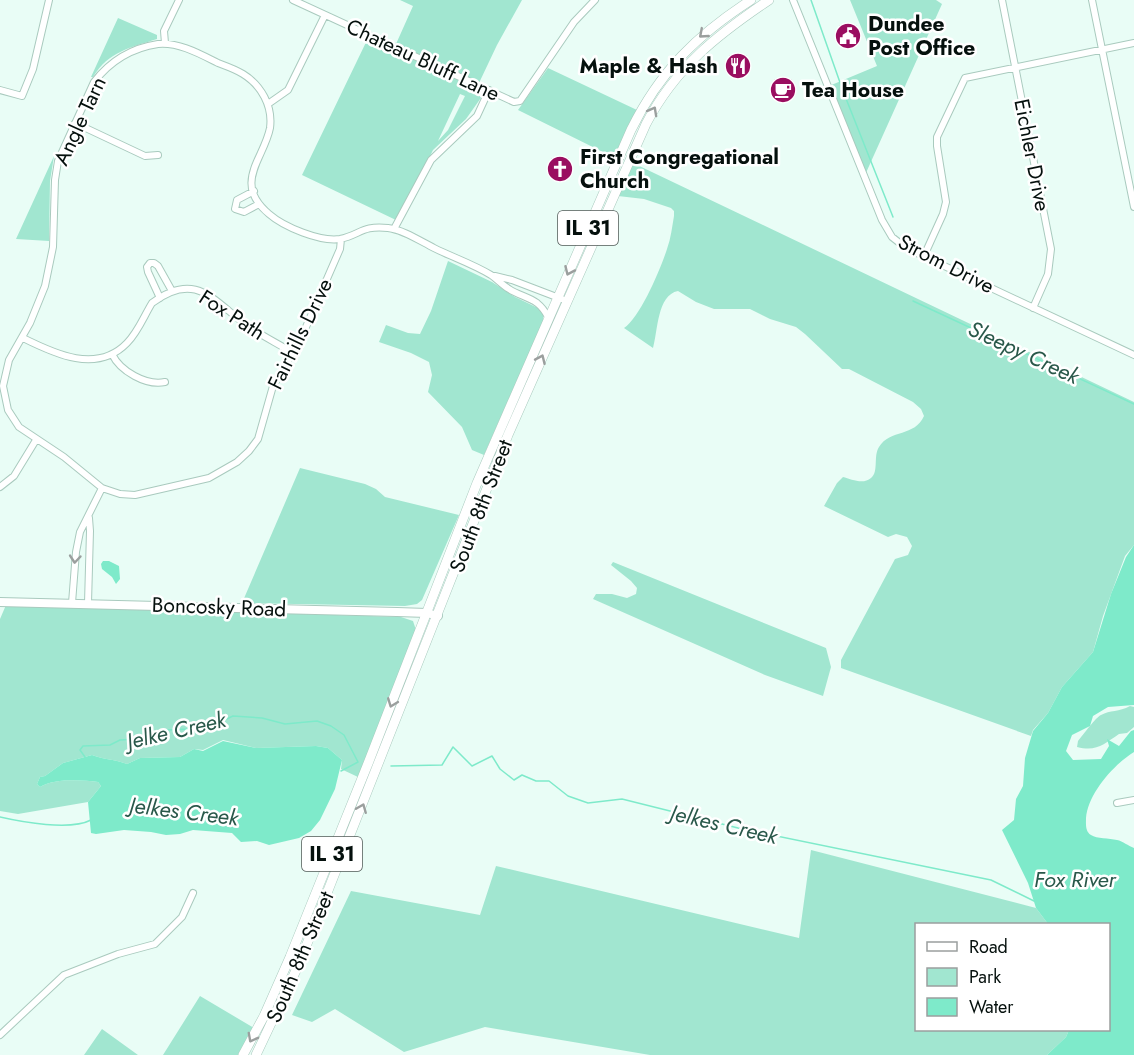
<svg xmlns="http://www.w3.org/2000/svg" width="1134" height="1055" font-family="Jost,sans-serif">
	<rect width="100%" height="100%" fill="#e9fdf6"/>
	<!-- green -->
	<path fill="#a1e6d0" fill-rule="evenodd" d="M400,0H522L497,45L479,83L396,44L413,6Z
		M850,0H936L942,4L865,175L829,86L877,66Z
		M118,18L157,35V39C130,48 109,51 93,77H91Z
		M370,34L466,81L465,85L481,92L483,95L466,119L433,150L398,221L302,175ZM460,94L465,96L448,130L438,141Z
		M548,68L637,110L615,158L518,110Z
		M54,156L50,181L49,241L16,239Z
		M633,163L1134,402V545L1125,556L1103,616L1093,652L1062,687L1048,713L1033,730L1031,736L841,668V660L895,559L908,555L912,546L907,537L896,534L888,537L824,506L837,483L843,477C851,479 863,485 871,478C879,472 873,456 879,447C890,429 915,437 924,416L921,409L913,402L849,369H842L805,334L796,327L770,319L750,309H714L696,302L678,291C657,295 658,331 653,348L624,328C640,318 661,268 667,249C671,238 672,227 674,216V211L671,208L644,199L618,196Z
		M448,261L492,282L515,297L538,308L543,313V321L484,455L472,450L462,427L428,392L432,375L429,362L411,353L379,342L386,325L408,333L420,334L431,311Z
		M300,468L365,484L376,489L385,497L459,515L422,600L417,604L405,606L242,603Z
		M613,562L826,648L831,667L823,696L765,675L593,599L596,594H612L627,598L636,594L637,588L631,581L611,565Z
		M6,605L401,617L413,621L416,630L358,777L341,769L342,760L328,748L316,746L256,748L223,740L203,750L194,749L180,757L140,758L127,764C115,759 104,760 92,755L63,763L45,776L40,777L37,784L40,787C55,778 82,780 98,782L101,786L88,802L18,814L0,811V619Z
		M1130,706L1134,707V727L1127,733L1119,734C1104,744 1097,752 1077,747L1078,741C1083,735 1096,717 1101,715C1110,710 1119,712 1130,706Z
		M811,850L1036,908L1048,924H916V1030H1069L1066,1037L1047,1055H650L485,1027L404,1052L335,1009L312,1022L292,1015L351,891L480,915L496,866L799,938Z
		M200,996L254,1028L238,1055H163Z
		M102,1029L138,1055H84Z"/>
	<!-- water -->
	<path fill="#7eeaca" d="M1134,545V705L1108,707L1093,716L1090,726L1072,735L1066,751L1073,760L1101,759L1109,746L1107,739L1119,746L1131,731L1134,730V752C1113,765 1088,794 1086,818C1086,824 1085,831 1091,835C1097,839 1109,838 1117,840C1123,841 1128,846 1134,848V1055H1047L1066,1037L1069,1030H1108V924H1048L1036,908L1028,883L1002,830L1014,820L1016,799L1023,786L1025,758L1033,731L1048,713L1062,687L1093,652L1111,594L1126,557Z
		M103,561H109L119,566L120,579L116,584L112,577L102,569L101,564Z
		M223,741L256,748L316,746L328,748L342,760L335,789L320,820L311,831L299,838L269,845L257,841L241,842L232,833L193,830L180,834L166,835L151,832L124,830L96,834L91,833L88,802L101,786L98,782C82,780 55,778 40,787L37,784L40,777L45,776L63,763L92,755C104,760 115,759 127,764L140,758L180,757L194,749L203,751Z"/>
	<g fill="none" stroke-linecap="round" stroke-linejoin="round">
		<!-- stream -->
		<path stroke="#7eeaca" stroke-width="1.5" d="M811,0L843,91L893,217
			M913,301L1134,404
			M85,757L80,750L83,746L110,745L120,740L137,739L153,732L167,730L189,729L218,723L233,716L262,718L285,724L317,721L331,726L344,735L358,762L341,771
			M391,766L442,765L453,747L472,766L492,756L500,769L514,780L522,775L536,781H549L568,796L588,803L622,799L738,828L991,880L1034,901
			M0,817C22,822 70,831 91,820"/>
		<!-- street casing -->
		<g stroke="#a9cabe" stroke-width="8">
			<path id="street" d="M293,0L514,102L520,101L574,22L595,0
				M793,0L882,220L892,237L906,248L1134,355
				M1002,0L1051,249L1048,274L1033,308
				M1092,0L1134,207
				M165,43L164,31L179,0
				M0,90L22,96L33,69L49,0
				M268,104L288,90L325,15
				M75,123L145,156L158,155
				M254,191L237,200L235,209L244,212L259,204
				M394,229L431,160L477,116L489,90
				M341,239L340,249L299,343L273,386L258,439L249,451L237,462L209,478L135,495L120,494L102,488L64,457L19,427L8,410L3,386L9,360L30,323L45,286L53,247L55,180L58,161L94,82C111,60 131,48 158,44C179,42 200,54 218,63C226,66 235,69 243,74C261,85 273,106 270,128C264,159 232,183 269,214C284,227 320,242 340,239C360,235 362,225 388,228C404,230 420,241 434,248C452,257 473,264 491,275C497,279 502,285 509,289C518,295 529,297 537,303C542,307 545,311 548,317
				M924,256L943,214L946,202L937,146V137L965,78L1134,43
				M495,276L512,280L567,301
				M160,298L148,272L147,267L150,263H154L158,266L172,291
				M23,338C55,354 97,374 127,343C138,332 144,316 152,303C195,271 212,299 245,324C260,335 277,343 293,353
				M112,354C120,371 146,386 165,382
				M0,487L14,476L36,440
				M72,603L76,552L80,532L102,488
				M88,603L90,531L89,518
				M1117,803L1134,800
				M0,1035L64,975L118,954L155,944L182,917L193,893"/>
		</g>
		<!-- secondary casing -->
		<g stroke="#a9cabe" stroke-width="10">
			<path id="secondary" d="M0,602L397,612L427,613L438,616"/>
		</g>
		<!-- primary casing -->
		<g stroke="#a9cabe" stroke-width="10">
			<path id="primary" d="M243,1055L264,1016L290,957L369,761L477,483L631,130C660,71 697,35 751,0
				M256,1055L299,964L508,435L646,124C676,67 717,35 769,0"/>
		</g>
		<!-- street -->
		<use href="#street" stroke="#fff" stroke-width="6"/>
		<!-- secondary -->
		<use href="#secondary" stroke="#fff" stroke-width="8"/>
		<!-- primary -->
		<use href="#primary" stroke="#fff" stroke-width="9"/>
	</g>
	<!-- one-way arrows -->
	<defs><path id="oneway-chevron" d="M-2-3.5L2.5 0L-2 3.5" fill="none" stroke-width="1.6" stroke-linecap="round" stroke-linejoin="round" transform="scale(1.5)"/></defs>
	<g stroke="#9b9f9e">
		<use href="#oneway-chevron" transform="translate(703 34) rotate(139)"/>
		<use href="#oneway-chevron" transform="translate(653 111) rotate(-61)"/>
		<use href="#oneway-chevron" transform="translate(569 271) rotate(114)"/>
		<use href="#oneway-chevron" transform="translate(541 359) rotate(-66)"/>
		<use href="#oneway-chevron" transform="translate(75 559) rotate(95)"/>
		<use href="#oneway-chevron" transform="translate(392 703) rotate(111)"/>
		<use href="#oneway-chevron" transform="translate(362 808) rotate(-68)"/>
		<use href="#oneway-chevron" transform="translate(252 1038) rotate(118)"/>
	</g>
	<!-- icons -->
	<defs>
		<g id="civic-disc" transform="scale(1.35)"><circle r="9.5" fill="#9a0e60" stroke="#fff"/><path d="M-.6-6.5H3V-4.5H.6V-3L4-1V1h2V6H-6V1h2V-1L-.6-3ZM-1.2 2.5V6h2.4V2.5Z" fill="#fff"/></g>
		<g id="restaurant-disc" transform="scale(1.35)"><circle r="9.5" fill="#9a0e60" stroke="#fff"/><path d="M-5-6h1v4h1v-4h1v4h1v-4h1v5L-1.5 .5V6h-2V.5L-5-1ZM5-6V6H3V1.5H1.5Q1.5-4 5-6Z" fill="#fff"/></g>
		<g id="cafe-disc" transform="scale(1.35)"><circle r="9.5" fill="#9a0e60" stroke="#fff"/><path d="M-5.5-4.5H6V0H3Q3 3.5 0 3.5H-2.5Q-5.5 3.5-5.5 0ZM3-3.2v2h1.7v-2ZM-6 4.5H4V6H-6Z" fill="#fff"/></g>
		<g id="church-disc" transform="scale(1.35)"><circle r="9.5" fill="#9a0e60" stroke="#fff"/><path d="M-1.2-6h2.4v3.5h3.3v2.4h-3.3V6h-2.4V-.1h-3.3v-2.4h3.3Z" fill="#fff"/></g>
	</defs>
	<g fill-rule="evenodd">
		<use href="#civic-disc" x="848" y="36"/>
		<use href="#restaurant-disc" x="738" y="66"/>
		<use href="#cafe-disc" x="783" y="90"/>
		<use href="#church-disc" x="560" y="169"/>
	</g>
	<g text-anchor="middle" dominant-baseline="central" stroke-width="5" stroke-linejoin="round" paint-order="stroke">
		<!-- shield labels -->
		<g fill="#fff" stroke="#505856" stroke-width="1.5">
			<rect x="558" y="211" width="60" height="34" rx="4.5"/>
			<rect x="302" y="837" width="60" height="34" rx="4.5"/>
		</g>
		<g font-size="20" font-weight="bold" fill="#05100d">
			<text x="588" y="228">IL 31</text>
			<text x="332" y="854">IL 31</text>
		</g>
		<!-- poi labels -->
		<g font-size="21" font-weight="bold" fill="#05100d" stroke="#fff" text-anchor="start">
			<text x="868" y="24">Dundee<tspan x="868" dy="24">Post Office</tspan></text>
			<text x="718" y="66" text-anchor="end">Maple &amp; Hash</text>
			<text x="802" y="90">Tea House</text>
			<text x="580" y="157">First Congregational<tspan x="580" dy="24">Church</tspan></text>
		</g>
		<!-- street labels -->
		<g font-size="21" fill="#05100d" stroke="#fff">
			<text transform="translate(423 60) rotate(25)">Chateau Bluff Lane</text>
			<text transform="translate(80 121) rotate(-65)">Angle Tarn</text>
			<text transform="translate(1032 155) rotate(79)">Eichler Drive</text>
			<text transform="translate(946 264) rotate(27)">Strom Drive</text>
			<text transform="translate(232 315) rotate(33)">Fox Path</text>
			<text transform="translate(300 334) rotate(-64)">Fairhills Drive</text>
			<text transform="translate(481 506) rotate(-69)">South 8th Street</text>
			<text transform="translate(219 607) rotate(2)">Boncosky Road</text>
			<text transform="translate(300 957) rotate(-67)">South 8th Street</text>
		</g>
		<!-- water labels -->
		<g font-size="22" font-style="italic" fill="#29584a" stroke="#fff">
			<text transform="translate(1024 352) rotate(25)">Sleepy Creek</text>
			<text transform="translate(176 730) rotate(-13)">Jelke Creek</text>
			<text transform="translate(184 811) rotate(7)">Jelkes Creek</text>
			<text transform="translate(724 824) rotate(13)">Jelkes Creek</text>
			<text x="1075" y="879">Fox River</text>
		</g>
	</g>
	<!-- legend -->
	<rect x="915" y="923" width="195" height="108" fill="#ffffff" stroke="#9b9f9e" stroke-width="1.5"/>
	<rect x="927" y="942" width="30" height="9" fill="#ffffff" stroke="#9b9f9e" stroke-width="1.5"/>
	<text x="969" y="953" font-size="18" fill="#05100d">Road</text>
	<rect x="927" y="968" width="30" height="18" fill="#a1e6d0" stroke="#9b9f9e" stroke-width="1.5"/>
	<text x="969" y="983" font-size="18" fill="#05100d">Park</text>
	<rect x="927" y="998" width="30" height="18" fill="#7eeaca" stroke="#9b9f9e" stroke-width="1.5"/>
	<text x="969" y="1013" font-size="18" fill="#05100d">Water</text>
</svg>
